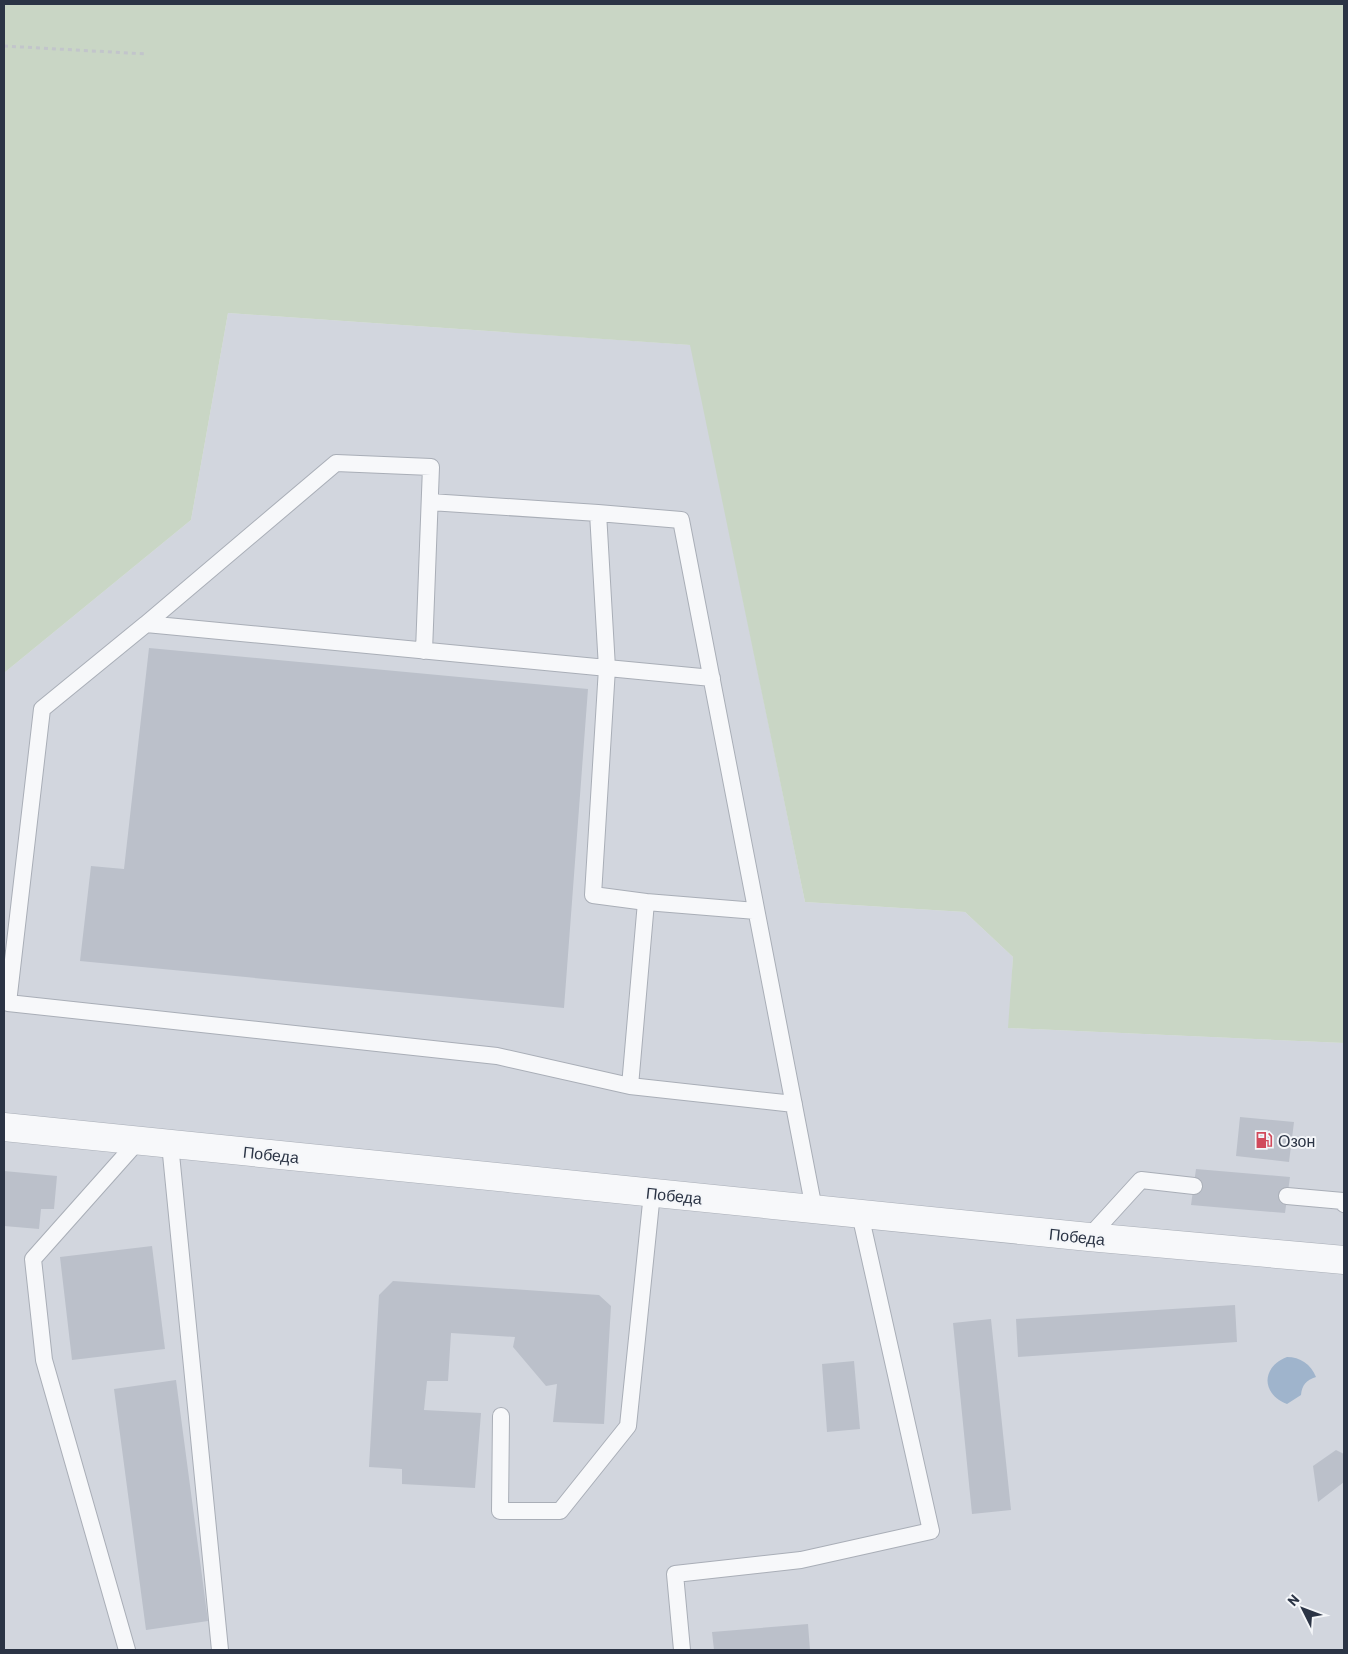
<svg xmlns="http://www.w3.org/2000/svg" width="1348" height="1654" font-family="Barlow,sans-serif">
	<rect width="100%" height="100%" fill="#e4e7ec"/>
	<!-- built -->
	<path fill="#d2d6de" d="M228,313L691,345L805,902L965,912L1013,957L1009,1028L1344,1043V1650H4V673L191,520Z"/>
	<!-- green -->
	<path fill="#c9d6c5" d="M4,4H1344V1043L1008,1028L1013,957L965,912L805,902L690,345L228,313L191,520L4,673Z"/>
	<!-- water -->
	<path fill="#9fb4cc" d="M1287,1357C1300,1357 1311,1364 1316,1377C1306,1380 1302,1385 1301,1395L1287,1404C1261,1394 1261,1367 1287,1357Z"/>
	<!-- building -->
	<path fill="#bbc0ca" d="M149,648L588,689L564,1008L80,961L91,866L124,869Z
		M1240,1117L1294,1122L1289,1162L1236,1156Z
		M1196,1169L1290,1177L1285,1213L1191,1205Z
		M4,1171L57,1176L54,1209H41L39,1229L4,1226Z
		M152,1246L165,1349L72,1360L60,1257Z
		M393,1281L599,1295L611,1306L604,1424L553,1422L557,1384L546,1386L513,1347L515,1337L451,1333L448,1381H427L424,1410L481,1413L475,1488L402,1484V1469L369,1467L379,1295Z
		M1235,1305L1237,1342L1018,1357L1016,1319Z
		M991,1319L1011,1510L972,1514L953,1323Z
		M854,1361L860,1429L827,1432L822,1364Z
		M176,1380L208,1621L146,1630L114,1389Z
		M1336,1450L1344,1454V1482L1318,1502L1313,1466Z
		M808,1624L810,1650H714L712,1632Z"/>
	<g fill="none" stroke-linecap="round" stroke-linejoin="round">
		<!-- service casing -->
		<g stroke="#a9aeb7" stroke-width="18">
			<path id="service" d="M430,502L598,513L681,520L814,1209
				M598,513L607,668L593,895L646,902
				M146,624L336,463L431,467L424,651
				M712,678L146,624L42,709L8,1003L497,1056L630,1086L794,1104
				M630,1086L646,902L756,911
				M170,1144L220,1650
				M1287,1196L1343,1201L1344,1204
				M1089,1237L1141,1180L1194,1186
				M501,1416L500,1511H560L628,1426L652,1193
				M127,1650L44,1360L33,1259L138,1141
				M682,1650L675,1574L801,1560L931,1531L860,1214"/>
		</g>
		<!-- minor casing -->
		<g stroke="#a9aeb7" stroke-width="29">
			<path id="minor" d="M4,1127L1089,1237L1344,1260"/>
		</g>
		<!-- path -->
		<path stroke="#c2c5cb" stroke-width="3" stroke-dasharray="4 4" stroke-linecap="butt" d="M4,46L147,54"/>
		<!-- service -->
		<use href="#service" stroke="#f7f8fa" stroke-width="16"/>
		<!-- minor -->
		<use href="#minor" stroke="#f7f8fa" stroke-width="28"/>
	</g>
	<!-- icons -->
	<defs>
		<g id="fuel-bare" transform="scale(1.35)"><path d="M-5.5-6h7V0h2V4h1.3V-2.5L3-4.5l.8-.8L6-3V5H2.5V1h-1V6h-7ZM-4.2-4.7v3.2H.2V-4.7Z" fill="#d1495b" stroke="#f4f6f9" stroke-width="2.5" paint-order="stroke"/></g>
	</defs>
	<g fill-rule="evenodd">
		<use href="#fuel-bare" x="1264" y="1140"/>
	</g>
	<g text-anchor="middle" dominant-baseline="central" stroke-width="4" stroke-linejoin="round" paint-order="stroke">
		<!-- poi labels -->
		<g font-size="16" fill="#2b3445" stroke="#f4f6f9" text-anchor="start">
			<text x="1278" y="1140">Озон</text>
		</g>
		<!-- street labels -->
		<g font-size="16" fill="#2b3445" stroke="#f4f6f9">
			<text transform="translate(271 1154) rotate(6)">Победа</text>
			<text transform="translate(674 1195) rotate(6)">Победа</text>
			<text transform="translate(1077 1236) rotate(6)">Победа</text>
		</g>
	</g>
	<!-- border -->
	<rect width="1348" height="1654" fill="none" stroke="#2b3445" stroke-width="10"/>
	<!-- north arrow -->
	<g transform="translate(1303 1609) rotate(312)" stroke="#f4f6f9" stroke-width="4" paint-order="stroke">
	<path d="M0-4L9 19L0 12L-9 19Z" fill="#2b3445"/>
	<text y="-8" font-size="14" font-weight="bold" text-anchor="middle" fill="#2b3445">N</text>
	</g>
</svg>
